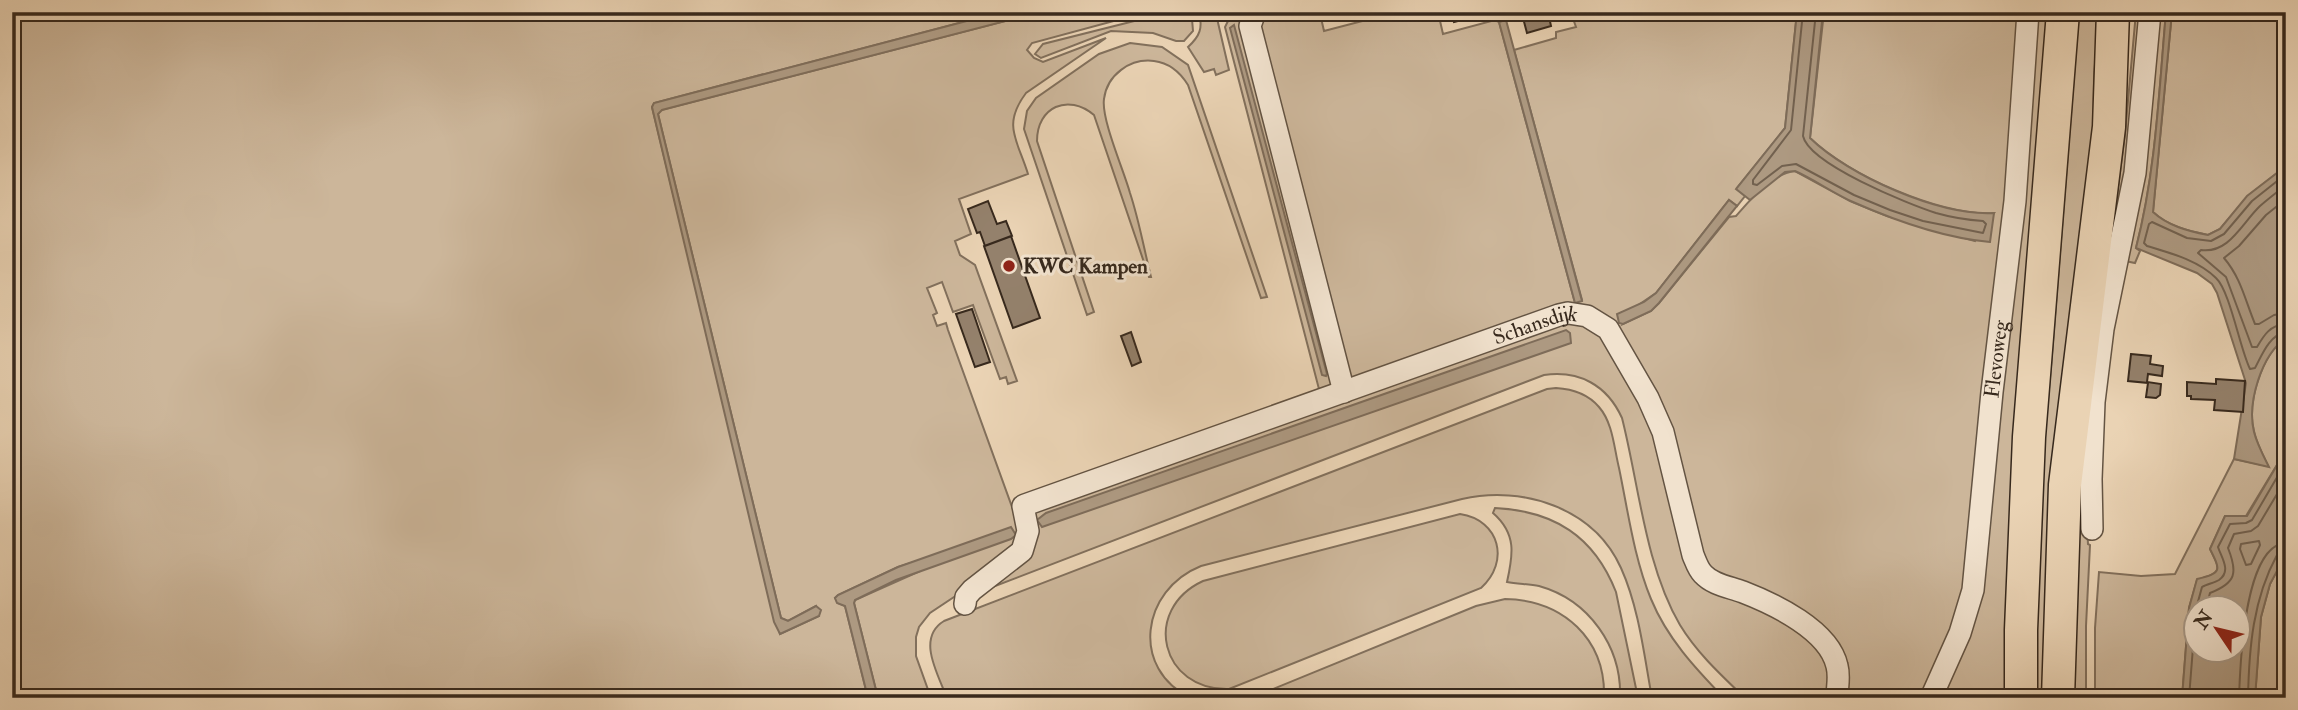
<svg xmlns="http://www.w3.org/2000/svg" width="2298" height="710" font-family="'IM FELL Double Pica',serif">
	<rect width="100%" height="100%" fill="#ead3b4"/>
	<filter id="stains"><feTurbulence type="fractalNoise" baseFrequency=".00286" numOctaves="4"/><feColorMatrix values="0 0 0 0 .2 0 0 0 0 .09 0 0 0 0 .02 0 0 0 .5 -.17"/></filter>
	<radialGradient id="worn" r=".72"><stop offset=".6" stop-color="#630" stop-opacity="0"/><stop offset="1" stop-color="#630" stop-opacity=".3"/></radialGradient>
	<!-- green -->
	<path fill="#ccb69a" stroke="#82705c" stroke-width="2" d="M12,12H1001L654,103L652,107L780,634L819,616L816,606L788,621L781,618L658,114L661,110L1040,12H1147L1032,43L1027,50L1034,58L1043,62L1106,38L1026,93C1002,125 1017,139 1028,174L959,199L971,234L955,241L960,255L975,265L1017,381L1008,384L1006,377L1000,379L973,305L953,312L942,282L927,288L937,313L933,315L937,326L946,323L948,330L1020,529V541L969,587L930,613L919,627L916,637V656L931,698H878L854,603L855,600L920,571V560L898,567L838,595L835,598L838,603L845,606L868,698H12Z
		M1170,12H1187L1192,19L1193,31L1184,41H1176L1153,33L1111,31L1041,58L1035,54L1043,44Z
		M1199,12H1218L1216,14L1229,70L1216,75L1214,69L1204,72L1188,47C1200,36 1203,28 1199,12Z
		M1271,12H1343L1321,18L1324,31L1397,12H1438L1443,34L1495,20L1499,22L1575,303L1582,300L1514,50L1556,38V32L1576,27L1571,13L1554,18L1553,12H1797L1785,128L1737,188L1745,196L1737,206L1729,200L1656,293L1634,308L1623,324L1651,311L1659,303L1729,217L1736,216C1751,199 1771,174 1795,171L1850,201L1887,216L1975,241L1994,213C1940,216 1848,175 1810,138L1824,12H2021L2018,73L1969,566L1960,610L1922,698H1845V662L1706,564L1671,430L1598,312L1351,380L1257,16Z
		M2035,12H2056L2015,698H1937L1964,640Z
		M2079,12H2099L2094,77L2093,148L2052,698H2028L2030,594L2051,367Z
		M2136,12H2144L2087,526L2088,544L2090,545L2086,626V698H2065L2067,581L2125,134Z
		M2158,12H2166C2159,91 2156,171 2136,248L2140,251L2135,263L2125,261Z
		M2172,12H2286V166L2248,196L2220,229L2208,235C2188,231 2168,226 2153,212Z
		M1235,17L1238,18L1242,27L1335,383L1320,393L1225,27L1228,21Z
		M1130,43L1162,47L1188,65L1267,297L1261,298L1188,85C1180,72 1170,63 1154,61C1130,58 1107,75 1104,99C1101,119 1124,171 1130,193C1139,220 1144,249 1151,277H1149L1094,115C1068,93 1037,107 1037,141L1094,312L1087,315L1024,129L1027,111L1036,98L1099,54Z
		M1569,321L1597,330L1651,422L1686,558L1816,644L1829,666V698H1745C1721,675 1697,653 1680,625C1645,565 1639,485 1622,418C1607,385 1579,370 1544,375L990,588L1035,512Z
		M2286,338V450L2246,516H2225L2210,549C2221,571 2222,572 2197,580L2189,608L2182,698H2095V628L2099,572L2141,576L2175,574L2234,459L2268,466C2261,451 2253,436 2252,418C2251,393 2264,352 2286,338Z
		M1556,388C1573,389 1588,394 1599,407C1613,423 1614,448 1619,468C1628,511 1634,558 1651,599C1667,638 1695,668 1724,698H1652C1644,655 1639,608 1621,568C1594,508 1523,485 1462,499L1201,566C1141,590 1130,669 1191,698H947C938,674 916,638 944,621L1547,389Z
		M1495,508C1554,511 1594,536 1616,592L1638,698H1620C1622,647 1589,600 1539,586C1529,584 1517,584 1507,582C1513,555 1517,534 1493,513Z
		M1460,514C1500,520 1510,562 1481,588L1229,689C1161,691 1141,610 1203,581Z
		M2286,554V698H2255L2261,617L2270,584Z
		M1505,599C1563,600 1606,639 1604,698H1251L1476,606Z"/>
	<!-- water -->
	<path fill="#ad9981" stroke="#7e6c59" stroke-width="2" fill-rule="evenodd" d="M1001,12H1040L662,110L658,114L781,618L788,621L816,606L821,610L819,616L780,634L774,622L652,107L654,103Z
		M1797,12H1823L1810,138C1849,176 1939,216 1994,213L1990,242C1943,238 1896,221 1853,202C1833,193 1815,180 1795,171L1785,172L1750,200L1736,189L1785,128Z
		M2166,12H2172L2153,212C2168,226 2188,231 2208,235L2220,229L2247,196L2286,166V338C2261,355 2247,403 2254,432C2257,444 2263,455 2269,467L2234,459L2246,383L2217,293L2212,284L2197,273L2136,248C2156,171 2159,91 2166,12Z
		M1506,20L1582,301L1575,303L1499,22Z
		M1234,25L1327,374L1326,376L1322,375L1230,28Z
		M1729,200L1737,206L1659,303L1651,311L1623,324L1619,323L1617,314L1644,302L1656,293Z
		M1566,330L1570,333L1571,343L1042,527L1037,520L1046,513Z
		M2286,450V554L2270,584L2261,617L2255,698H2182L2189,608L2197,579C2222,573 2221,571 2210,549L2225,516H2247ZM2196,608H2238V650H2196Z
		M1011,527L1016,535L1011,539L896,580L855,600L854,603L878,698H868L845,606L837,603L835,598L838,595L898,567Z"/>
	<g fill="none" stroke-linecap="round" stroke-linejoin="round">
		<!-- shore -->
		<path stroke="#72614f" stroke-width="2" d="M1803,12L1791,130L1753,180V184L1757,185L1782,166L1796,164L1854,195L1890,210L1923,221L1983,233L1986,224L1983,221C1968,220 1950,217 1936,213C1908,204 1809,164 1803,136L1816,12
			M2286,174L2252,201L2224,234L2211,241L2187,238L2152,222L2149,224L2144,243L2147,246C2170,253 2198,260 2216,278C2230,291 2240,349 2250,369L2255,368C2262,355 2269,335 2286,332
			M2286,185C2277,192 2268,199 2260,206C2242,223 2229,254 2201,250L2198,253L2226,277L2252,347H2257C2264,335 2270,325 2286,324
			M2286,199L2266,215L2239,246L2224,258C2241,278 2245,300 2255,324H2259L2274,315L2286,313
			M2259,541L2260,545L2251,564L2246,565L2240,549L2241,544Z
			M2206,608L2210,593C2236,583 2238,573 2228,548L2234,534L2251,531L2258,526L2286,479
			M2189,698L2196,609L2202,587C2207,584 2214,583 2219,580C2232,571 2221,557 2218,547L2230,524L2246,523L2252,520L2286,462
			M2239,698C2240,667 2244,545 2286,543
			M2248,698C2249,648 2253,599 2277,555L2286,552"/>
	</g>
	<!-- building -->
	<path fill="#94816c" stroke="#37291d" stroke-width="2" d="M1451,12H1476L1477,16L1454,22Z
		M1530,12H1548L1551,26L1527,33L1522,14Z
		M988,201L997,224L1006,221L1012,236L985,246L980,232L977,233L968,209Z
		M1011,236L1040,318L1013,328L984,246Z
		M972,309L990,362L975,367L956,314Z
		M1131,332L1141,362L1132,366L1121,336Z
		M2131,354L2151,356L2150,364L2163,366L2162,376L2148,374L2147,382L2161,384L2160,395L2156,398L2146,397L2148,383L2128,381Z
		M2216,379L2245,381L2243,412L2214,410L2215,400L2191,399V396H2187V382L2216,384Z"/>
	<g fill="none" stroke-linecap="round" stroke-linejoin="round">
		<!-- minor casing -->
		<g stroke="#645443" stroke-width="24">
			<g id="minor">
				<path d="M1255,12L1250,26L1344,392"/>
				<path d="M2092,529L2091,479L2094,402L2103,329L2135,173L2150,12"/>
				<path id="s1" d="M965,604L966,597L972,590L1022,551L1028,531L1023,506L1025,505L1559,315L1568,313L1587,316L1608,329L1648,398L1663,432L1693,555C1696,562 1698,569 1703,574C1713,585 1730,587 1743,592C1774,604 1829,630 1837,666C1840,677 1837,687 1837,698"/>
				<path id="s2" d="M1931,698L1960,633L1973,590L1992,392L2015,201L2028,12"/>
			</g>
		</g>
		<!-- highway casing -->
		<g stroke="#37291d" stroke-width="35">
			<path id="highway" d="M2021,698V630L2029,437L2063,12
				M2058,698L2065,485L2109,127L2113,12"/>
		</g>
		<!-- minor -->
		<use href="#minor" stroke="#f1e2ce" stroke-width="21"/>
		<!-- highway -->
		<use href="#highway" stroke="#ead3b4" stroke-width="32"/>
	</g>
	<!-- markers -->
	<circle fill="#8f2418" stroke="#f1e2ce" stroke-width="2.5" cx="1009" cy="266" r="7"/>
	<g text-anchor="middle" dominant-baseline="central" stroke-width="6" stroke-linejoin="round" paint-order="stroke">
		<!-- poi labels -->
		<g font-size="21" font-weight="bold" fill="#37291d" stroke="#f1e2ce" text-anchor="start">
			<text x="1023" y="266">KWC Kampen</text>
		</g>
		<!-- street labels -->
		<g font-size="21" fill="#37291d" stroke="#f1e2ce">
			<text stroke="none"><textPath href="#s1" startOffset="670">Schansdijk</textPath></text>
			<text stroke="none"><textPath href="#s2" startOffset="348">Flevoweg</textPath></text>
		</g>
	</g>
	<!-- margin -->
	<rect width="2298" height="710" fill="none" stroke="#ead3b4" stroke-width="42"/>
	<rect x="14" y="14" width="2270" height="682" fill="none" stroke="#37291d" stroke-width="3.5"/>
	<rect x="21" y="21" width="2256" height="668" fill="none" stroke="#37291d" stroke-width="2"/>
	<!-- north arrow -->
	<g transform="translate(2217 629) rotate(305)"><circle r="33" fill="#f1e2ce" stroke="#a79887" stroke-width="2"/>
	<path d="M0-5L12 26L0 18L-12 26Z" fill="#8f2418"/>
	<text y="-10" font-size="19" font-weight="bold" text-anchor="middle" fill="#37291d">N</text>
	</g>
	<rect width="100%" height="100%" filter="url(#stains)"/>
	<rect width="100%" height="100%" fill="url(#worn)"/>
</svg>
